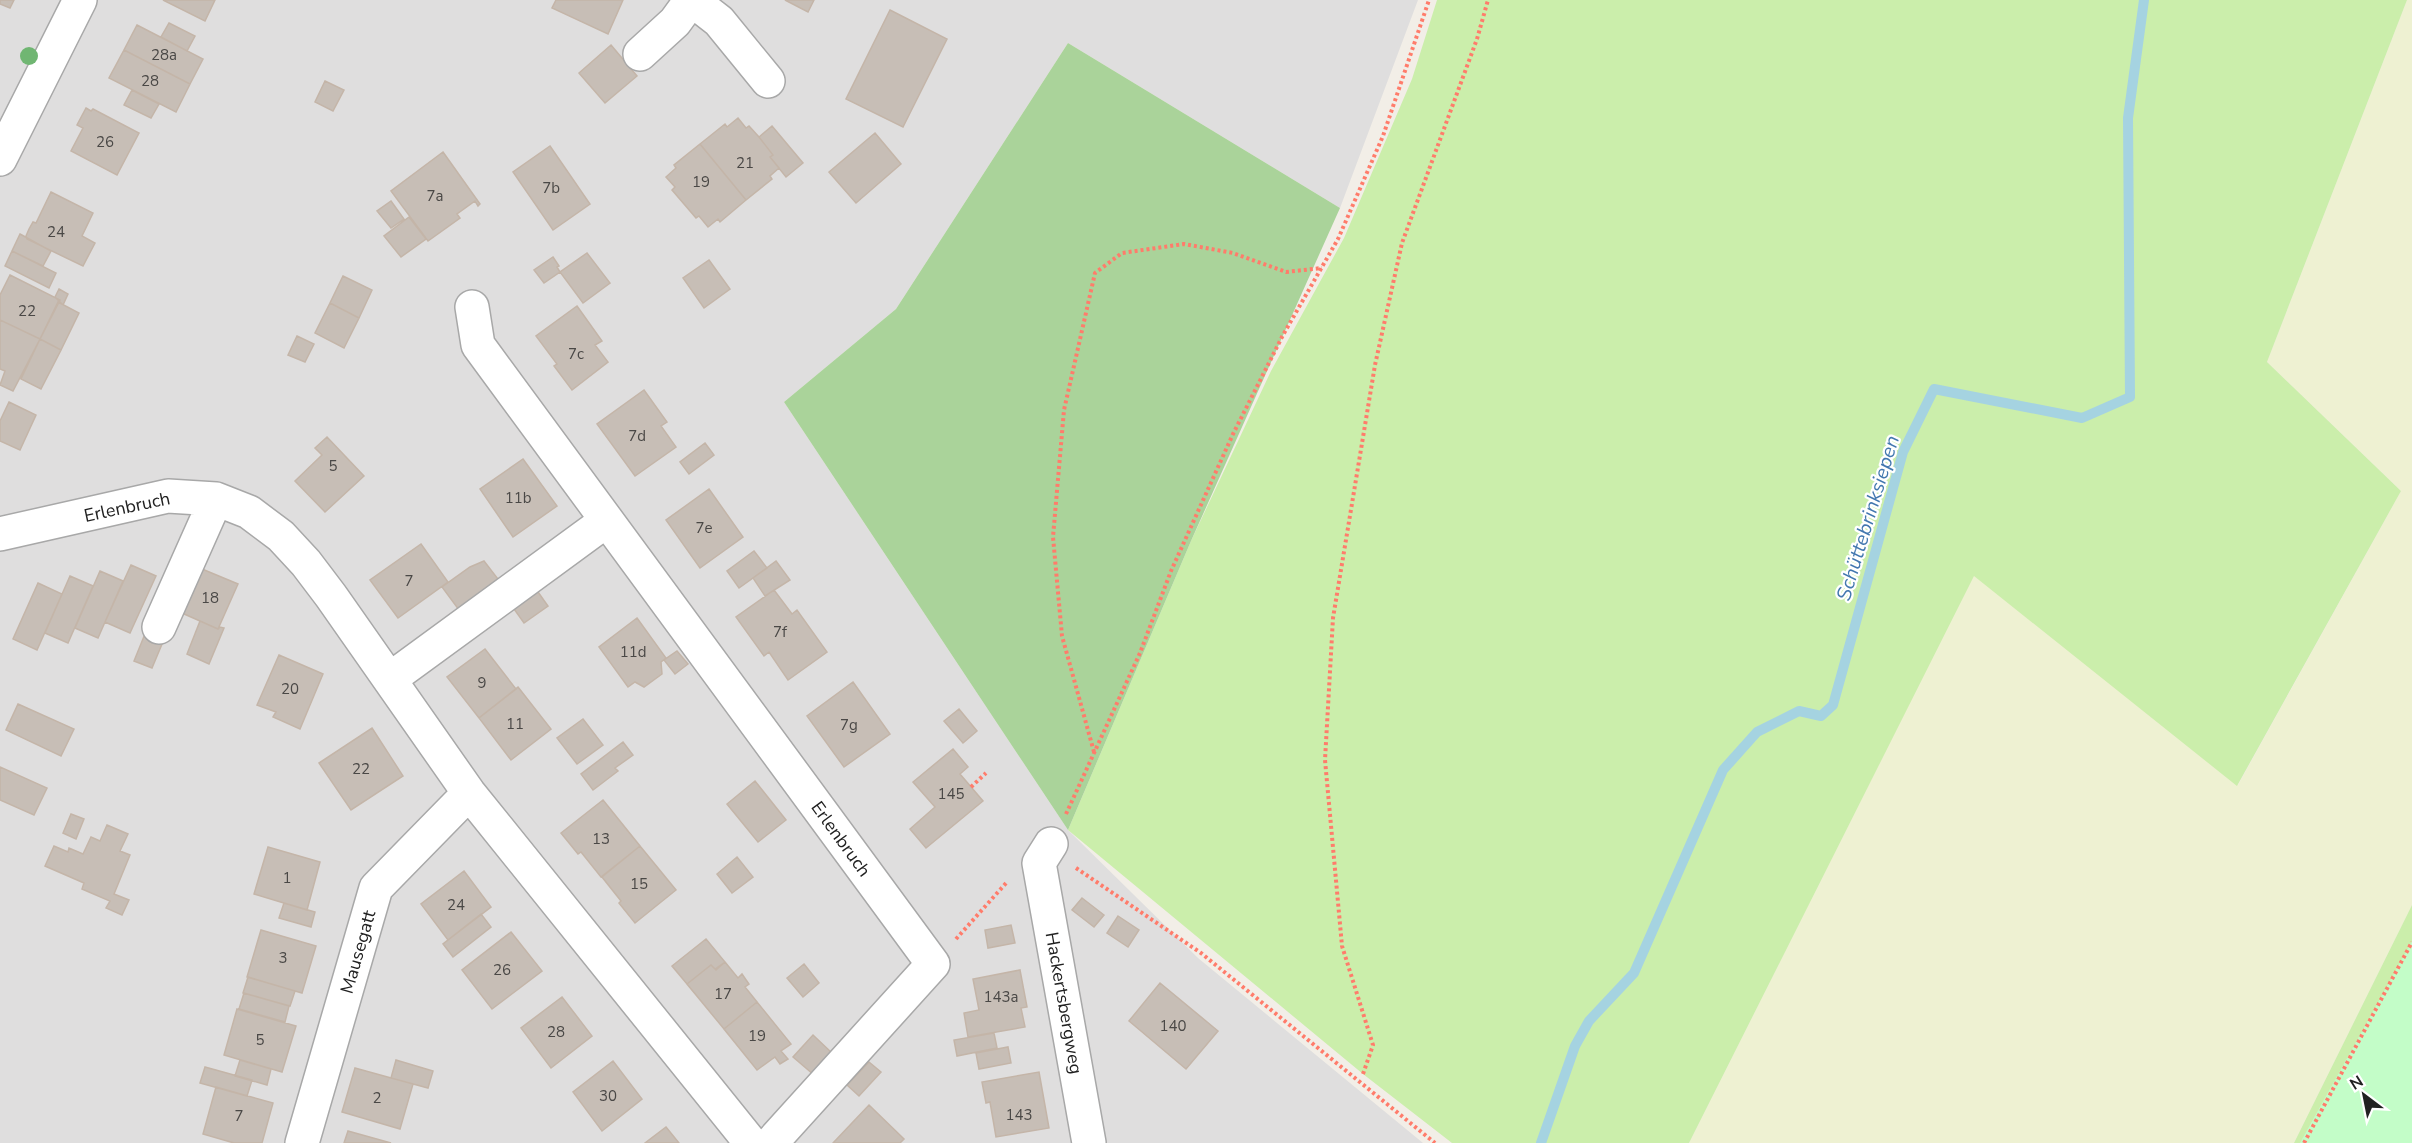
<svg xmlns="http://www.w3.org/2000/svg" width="2412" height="1143" font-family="'Nunito Sans',sans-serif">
	<rect width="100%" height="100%" fill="#f2eee7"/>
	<!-- residential -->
	<path fill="#dfdede" d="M0,0H1418L1340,208L1068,43L896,309L784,402L1068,830L1198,958L1423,1143H0Z"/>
	<!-- farmland -->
	<path fill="#eef1d2" d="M2407,0H2412V905L2294,1143H1689L1974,575L2238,785L2401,491L2267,362Z"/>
	<!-- grass -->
	<path fill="#cbeeab" d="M1437,0H2407L2267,362L2401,491L2237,786L1974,576L1689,1143H1452L1363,1074L1068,830L1191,541L1271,371L1344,238L1412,79Z
		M2412,905V1143H2294Z"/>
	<!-- forest -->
	<path fill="#aad39a" d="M1068,43L1340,208L1191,541L1068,830L784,402L896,309Z"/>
	<!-- park -->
	<path fill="#c3fdc8" d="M2412,941V1143H2300Z"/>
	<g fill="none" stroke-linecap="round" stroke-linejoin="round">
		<!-- stream -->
		<path stroke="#a5d3e1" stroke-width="10" d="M1541,1143L1575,1046L1589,1021L1634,973L1723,770L1757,732L1799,711L1821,716L1833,705L1903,452L1934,389L2082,418L2130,397L2128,118L2144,0"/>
	</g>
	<!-- building -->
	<path fill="#c7beb6" stroke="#c4b5a8" stroke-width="1.5" d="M0,0H14L10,8L0,4Z
		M163,0H215L205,21Z
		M556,0H623L608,34L552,8Z
		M785,0H814L808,12Z
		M890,10L947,39L903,127L846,99Z
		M169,23L195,36L187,51L161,37Z
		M137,25L203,59L190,84L124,50Z
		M611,45L637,76L605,103L579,73Z
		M124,50L190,84L176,112L109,78Z
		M325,81L344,90L333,111L315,102Z
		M132,90L159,104L151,118L124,105Z
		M86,108L91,111L93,109L139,133L117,175L71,151L83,128L77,125Z
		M738,118L746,128L749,126L759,137L773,155L770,157L779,168L770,176L772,179L746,200L700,144L725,124L727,127Z
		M772,126L803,163L786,177L770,157L773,155L759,137Z
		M875,133L901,164L856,203L829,172Z
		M700,144L746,200L720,222L718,219L708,227L699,216L696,218L672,190L675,187L666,177L676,168L674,165Z
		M550,146L590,204L553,230L513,172Z
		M443,152L480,204L478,206L475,201L457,214L460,218L428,241L391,191Z
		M51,192L93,213L82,236L95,243L83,266L27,239L26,236L29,229L33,222L36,223Z
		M391,201L404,219L391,228L377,211Z
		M409,217L426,239L401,257L384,236Z
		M20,234L51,251L43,266L12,251Z
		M12,251L56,273L49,288L5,266Z
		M587,253L610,283L583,303L560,272Z
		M553,257L559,266L557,267L560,272L544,283L534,270Z
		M709,260L730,289L704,308L683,278Z
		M10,275L60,300L40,339L0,320V295Z
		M343,276L372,290L359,318L330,303Z
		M59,289L68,294L63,305L55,297Z
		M58,302L79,313L61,350L40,339Z
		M330,303L359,318L344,348L315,333Z
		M577,306L602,341L595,345L608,362L572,390L554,366L557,364L536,336Z
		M0,320L40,339L13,391L0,385L5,371L0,369Z
		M297,336L314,344L305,362L288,355Z
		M40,339L61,350L41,389L21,379Z
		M644,390L667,422L661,426L676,447L635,476L597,424Z
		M9,402L36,415L20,450L0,441V421Z
		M327,437L364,476L325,512L295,481L322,455L315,448Z
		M705,443L714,455L689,474L680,462Z
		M523,459L557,506L513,537L480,489Z
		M709,489L743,537L700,568L666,520Z
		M421,544L448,582L398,618L370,580Z
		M754,551L767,568L739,588L727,571Z
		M484,561L498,579L459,610L442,587L470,567Z
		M776,561L790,580L765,596L753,578Z
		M131,565L156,576L130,633L105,622Z
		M202,569L238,584L218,629L182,613Z
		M100,571L123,581L98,638L75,628Z
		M70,576L93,586L68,643L45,633Z
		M38,583L62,594L37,650L13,639Z
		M774,590L792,614L797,610L827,652L788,680L769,652L764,656L736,617Z
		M538,592L548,606L524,623L514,609Z
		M637,618L666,658L661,662L662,674L644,687L635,682L628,687L599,647Z
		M200,621L218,629L220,627L224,628L209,664L187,654Z
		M147,629L165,637L152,668L134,661Z
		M485,649L516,689L479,718L447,677Z
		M677,651L688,664L675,674L664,660Z
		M279,655L323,674L300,729L273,717L276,712L257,705Z
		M853,682L890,734L844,767L807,716Z
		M518,687L551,729L511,760L479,718Z
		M18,704L74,729L61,756L6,730Z
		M959,709L977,731L963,743L944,721Z
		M583,719L603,745L577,764L557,738Z
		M372,728L403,776L351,810L319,763Z
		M623,742L633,755L615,768L618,771L593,790L581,774Z
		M953,749L968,767L960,774L983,801L926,848L910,829L935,807L913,782Z
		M0,767L47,788L34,815L0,800Z
		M755,781L786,820L758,842L727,804Z
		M603,800L640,846L601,877L581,852L578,854L561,833Z
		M71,814L84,819L76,839L63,833Z
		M107,825L128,834L120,851L130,855L114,894L129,900L122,915L106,908L110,901L82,889L84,883L45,866L54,846L68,852L69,848L83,854L91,837L100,841Z
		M640,846L676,890L635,923L619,903L621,901L602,877Z
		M268,847L320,862L307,910L254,894Z
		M737,857L753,877L732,893L717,874Z
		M464,871L491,907L448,940L421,904Z
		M1082,898L1104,915L1094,927L1072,910Z
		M284,903L315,912L311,927L279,918Z
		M481,914L491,927L453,957L443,944Z
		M1118,916L1139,930L1128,947L1107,933Z
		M1011,925L1015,943L988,948L985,930Z
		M261,930L316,946L302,993L247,977Z
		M511,932L542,971L492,1009L462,970Z
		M706,939L725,962L715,969L711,965L687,984L672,966Z
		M725,962L738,978L742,974L749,984L745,987L757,1002L724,1029L687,984L711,965L716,970Z
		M804,964L819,983L803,997L787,978Z
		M1020,970L1027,1007L1021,1008L1025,1027L968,1037L964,1013L979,1010L973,979Z
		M248,977L295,991L290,1006L243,993Z
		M1160,983L1218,1031L1186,1069L1129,1021Z
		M244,993L289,1006L285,1022L239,1009Z
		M562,997L592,1036L551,1068L521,1028Z
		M757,1002L791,1044L781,1051L788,1059L780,1064L775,1057L757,1070L724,1029Z
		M237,1009L296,1026L282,1072L224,1055Z
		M994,1033L997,1048L957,1056L954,1040Z
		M813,1035L833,1054L814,1075L793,1057Z
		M1008,1047L1011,1063L979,1069L976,1053Z
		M240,1060L271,1069L267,1085L235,1076Z
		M396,1060L433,1071L428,1088L391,1078Z
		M613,1061L642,1099L602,1131L573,1092Z
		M869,1062L881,1072L859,1096L847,1085Z
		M205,1067L252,1080L247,1096L200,1083Z
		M355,1068L413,1084L400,1129L342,1112Z
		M1039,1072L1049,1128L996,1137L990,1102L986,1103L982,1082Z
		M216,1087L273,1103L262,1143H234L203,1134Z
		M869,1105L904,1139L900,1143H833Z
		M666,1127L679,1143H645Z
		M348,1131L391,1143H344Z"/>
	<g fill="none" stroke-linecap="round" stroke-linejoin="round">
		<!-- minor casing -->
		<g stroke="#a8a8a8" stroke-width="36">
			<path id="minor" d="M692,0L719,21L768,81
				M640,54L675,22L691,0
				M0,159L80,0
				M472,307L478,345L933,964L771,1143
				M0,534L168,496L216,499L249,512L281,536L306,563L331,596L469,793L751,1143
				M159,627L216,499
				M390,679L606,521
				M1051,844L1039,863L1089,1143
				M302,1143L376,888L469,793"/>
		</g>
		<!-- path -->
		<path stroke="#ff7c6b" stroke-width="4" stroke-dasharray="3 3" stroke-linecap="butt" d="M1094,752L1062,636L1053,537L1064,410L1095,273L1122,253L1184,244L1233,253L1286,272L1322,268
			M971,787L986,773
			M1066,814L1140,653L1171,571L1233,434L1283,335L1338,239L1383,136L1429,0
			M1076,868L1201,953L1435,1143
			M956,939L1007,882
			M1363,1074L1373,1045L1342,946L1325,760L1333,618L1375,365L1402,243L1477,39L1488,0
			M2304,1143L2412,942"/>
		<!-- minor -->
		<use href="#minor" stroke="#fff" stroke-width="33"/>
	</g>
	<!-- trees -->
	<circle fill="#70b672" cx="29" cy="56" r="9"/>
	<g text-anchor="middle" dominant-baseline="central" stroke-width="4.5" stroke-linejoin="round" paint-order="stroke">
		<!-- number labels -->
		<g font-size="15" fill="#4a4846">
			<text x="164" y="55">28a</text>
			<text x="150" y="81">28</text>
			<text x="105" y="142">26</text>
			<text x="745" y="163">21</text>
			<text x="701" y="182">19</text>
			<text x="551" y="188">7b</text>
			<text x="435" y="196">7a</text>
			<text x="56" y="232">24</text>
			<text x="27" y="311">22</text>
			<text x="576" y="354">7c</text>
			<text x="637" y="436">7d</text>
			<text x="333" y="466">5</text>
			<text x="518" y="498">11b</text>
			<text x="704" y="528">7e</text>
			<text x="409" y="581">7</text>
			<text x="210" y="598">18</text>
			<text x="780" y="632">7f</text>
			<text x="633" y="652">11d</text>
			<text x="482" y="683">9</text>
			<text x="290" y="689">20</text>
			<text x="515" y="724">11</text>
			<text x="849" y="725">7g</text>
			<text x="361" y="769">22</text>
			<text x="951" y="794">145</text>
			<text x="601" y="839">13</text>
			<text x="287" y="878">1</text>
			<text x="639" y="884">15</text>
			<text x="456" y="905">24</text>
			<text x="283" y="958">3</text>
			<text x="502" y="970">26</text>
			<text x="723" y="994">17</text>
			<text x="1001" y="997">143a</text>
			<text x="1173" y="1026">140</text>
			<text x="556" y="1032">28</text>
			<text x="757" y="1036">19</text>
			<text x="260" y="1040">5</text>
			<text x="608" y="1096">30</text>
			<text x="377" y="1098">2</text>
			<text x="1019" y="1115">143</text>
			<text x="239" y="1116">7</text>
		</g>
		<!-- street labels -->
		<g font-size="18" fill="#212121" stroke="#fff">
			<text transform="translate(127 507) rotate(-12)">Erlenbruch</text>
			<text transform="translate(841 839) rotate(54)">Erlenbruch</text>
			<text transform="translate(358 952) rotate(-74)">Mausegatt</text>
			<text transform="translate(1064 1003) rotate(80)">Hackertsbergweg</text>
		</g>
		<!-- water labels -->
		<g font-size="20" font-style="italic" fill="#4378af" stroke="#fff">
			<text transform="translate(1868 518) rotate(-73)">Schüttebrinksiepen</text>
		</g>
	</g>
	<!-- north arrow -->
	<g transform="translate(2364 1095) rotate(328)" stroke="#ffffff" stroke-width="4.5" paint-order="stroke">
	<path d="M0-4.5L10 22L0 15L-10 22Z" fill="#212121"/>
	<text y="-9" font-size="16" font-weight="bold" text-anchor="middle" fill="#212121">N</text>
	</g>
</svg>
